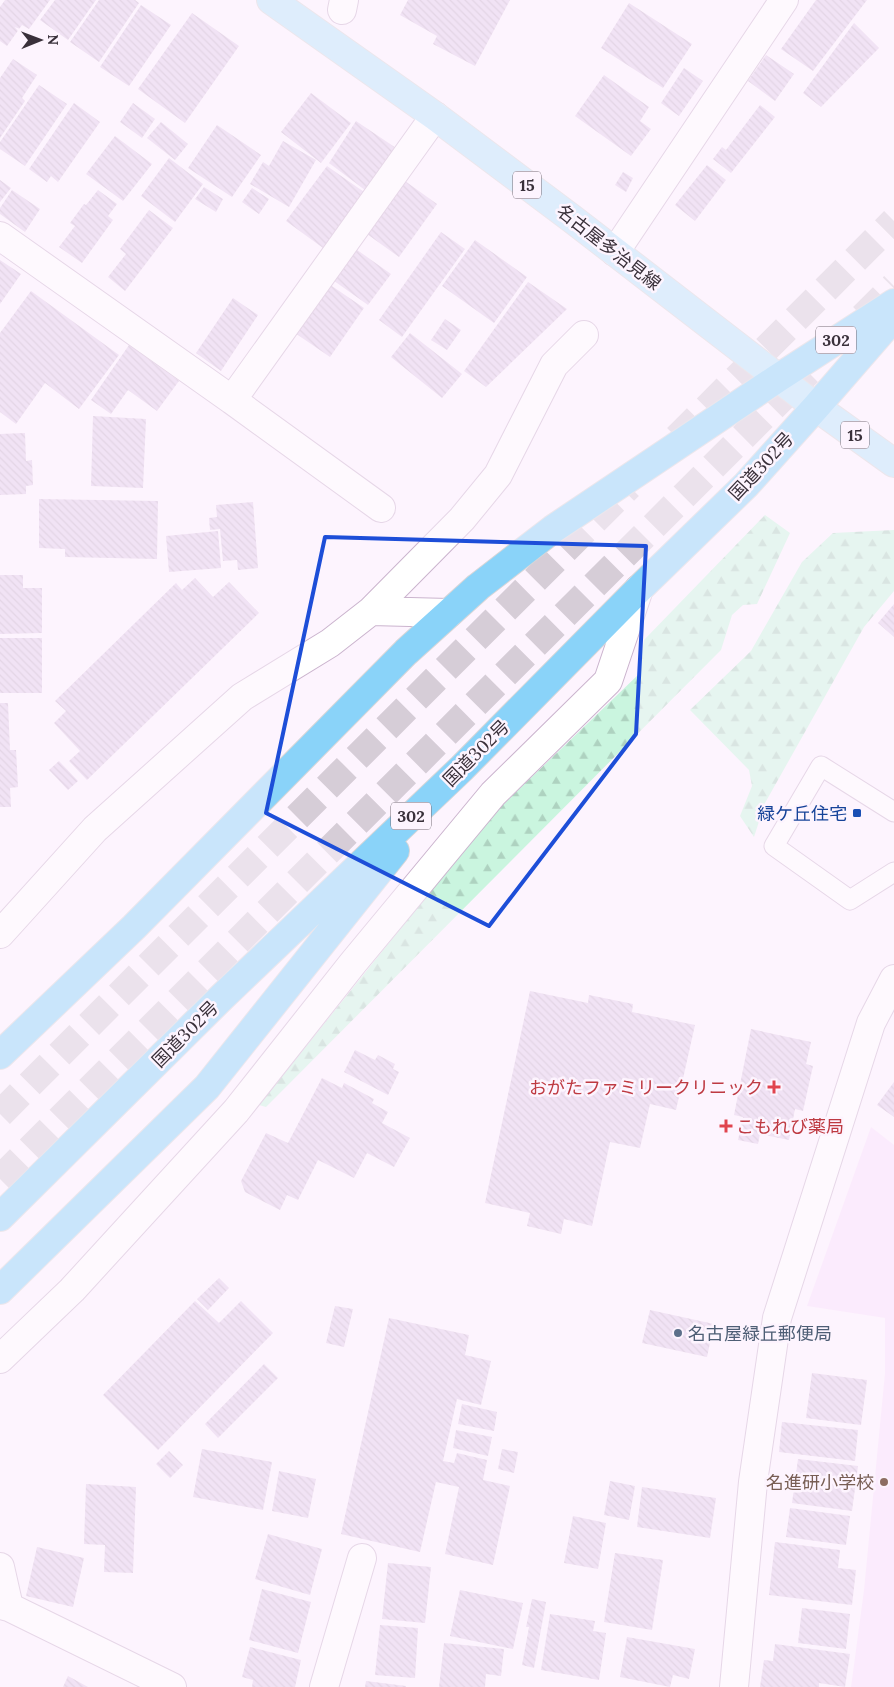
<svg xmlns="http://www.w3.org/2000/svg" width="894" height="1687" font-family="Lora,'Noto Sans JP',serif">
	<defs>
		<pattern id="forest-firs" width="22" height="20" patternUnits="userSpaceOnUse" patternTransform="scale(1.25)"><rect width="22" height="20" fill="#caf5df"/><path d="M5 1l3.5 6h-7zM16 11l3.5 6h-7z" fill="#aed2c0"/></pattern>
		<pattern id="building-back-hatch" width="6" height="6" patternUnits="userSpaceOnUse" patternTransform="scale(1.25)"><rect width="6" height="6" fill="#e3ceea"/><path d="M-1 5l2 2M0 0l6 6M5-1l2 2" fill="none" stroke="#c4b1c9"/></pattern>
	</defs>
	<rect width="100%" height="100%" fill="#fdf4fe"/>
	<!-- built -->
	<path fill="#f9e1fc" d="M871,1127L894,1145V1687H851L864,1590L885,1373V1318L807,1306Z"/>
	<!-- forest -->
	<path fill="url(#forest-firs)" d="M765,515L790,533L757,604L743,605L732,615L721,650L266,1107L259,1105L489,818L638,675L644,640Z
		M894,530V591L864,627L765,803L754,837L740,816L752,786L749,770L690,710L751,651L802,562L833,533Z"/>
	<!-- building -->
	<path fill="url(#building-back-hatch)" d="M5,0H50L29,29L22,25L7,46L0,41V7Z
		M55,0H96L68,40L40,20Z
		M99,0H135L139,3L99,62L70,42Z
		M408,0H510L475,66L433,44L437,36L400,15Z
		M816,0H867L813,71L781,49Z
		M629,3L692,44L663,88L601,48Z
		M141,5L171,25L129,86L100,67Z
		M192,13L239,46L185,123L138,89Z
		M854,23L879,48L821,107L803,93Z
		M766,55L794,74L775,101L748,81Z
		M13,59L37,75L22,98L25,101L0,138V78Z
		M684,68L703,81L679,116L661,103Z
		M604,75L649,107L640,121L651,129L631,156L575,116Z
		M39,85L67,104L25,166L0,149V142Z
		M311,93L351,123L321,163L281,132Z
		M74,103L100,122L58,182L51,176L47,182L29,169Z
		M133,103L155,119L142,138L120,122Z
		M760,105L775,117L731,173L713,159L722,147L726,150Z
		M356,121L396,148L365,190L329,163Z
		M161,122L188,144L175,160L147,138Z
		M217,125L261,155L232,197L188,168Z
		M115,136L152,164L123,201L86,174Z
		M283,141L316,160L289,207L250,184L263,162L269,166Z
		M169,158L203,184L175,222L141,196Z
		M707,165L726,180L695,221L675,205Z
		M327,166L364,192L323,248L286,221Z
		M623,172L633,178L626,192L615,185Z
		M0,180L11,188L0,202Z
		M405,181L437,204L399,257L367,234Z
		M204,187L223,199L216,212L195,199Z
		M252,188L269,199L259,214L242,202Z
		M12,190L40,209L25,232L0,214V208Z
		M98,190L117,204L108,216L113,220L82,263L59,247L75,226L70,223L84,204L86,205Z
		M149,210L173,228L125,291L108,277L126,254L120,249Z
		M441,232L465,249L402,337L379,320Z
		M475,240L527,277L494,323L442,286Z
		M353,247L391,274L368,305L330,278Z
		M0,260L21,274L0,304Z
		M528,282L567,309L486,387L464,371Z
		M329,284L364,308L330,357L295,333Z
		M31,291L119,355L79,409L45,383L16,424L0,412V333Z
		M233,298L258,315L221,371L196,353Z
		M445,319L461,330L447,350L431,340Z
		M410,333L462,374L442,398L391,357Z
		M129,345L179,381L157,411L128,390L111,414L91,400Z
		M93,416L146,419L143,488L91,486Z
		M25,433L26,461L32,460L33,485L26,486V494L0,495V434Z
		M39,499L158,501L157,559L65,557V549L39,548Z
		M253,502L258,568L238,570L237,560L223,561L220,529L210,530L209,518L217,517L216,505Z
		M218,531L221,568L169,572L166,536Z
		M0,575H23V588H42V633L0,634Z
		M195,578L213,597L229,582L259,613L87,780L69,761L80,751L54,723L66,711L55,701L176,583L182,590Z
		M894,604V637L878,623Z
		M0,638H42V693H0Z
		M0,703H8L10,750H16L18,787L10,788L11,807H0Z
		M59,761L78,781L68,790L49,770Z
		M530,991L588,1003L589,995L633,1004L632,1012L695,1025L676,1110L650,1104L640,1148L610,1142L592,1226L564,1219L561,1234L527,1226L530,1213L485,1203Z
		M751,1029L811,1042L806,1064L813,1066L803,1111L795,1109L789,1140L760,1134L758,1144L738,1140L743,1117L734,1115Z
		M355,1050L375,1060L378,1055L395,1064L393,1069L399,1072L388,1095L344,1072Z
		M322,1078L342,1088L344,1083L374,1099L372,1103L388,1112L382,1123L410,1138L394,1167L367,1153L354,1178L318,1160L298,1200L287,1195L280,1210L245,1192L241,1181L266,1133L288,1143Z
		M894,1082V1117L877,1105Z
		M219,1278L229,1288L208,1310L197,1299Z
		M195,1301L219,1323L241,1301L273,1333L158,1450L103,1395Z
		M335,1306L353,1309L344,1347L326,1343Z
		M650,1310L714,1324L707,1357L642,1343Z
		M389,1318L469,1335L465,1355L491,1361L481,1405L457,1399L443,1461L454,1463L457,1453L487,1460L483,1480L510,1486L493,1565L445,1554L459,1487L436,1482L420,1552L341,1534Z
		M264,1364L278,1378L218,1438L205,1424Z
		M812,1373L867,1380L861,1425L806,1418Z
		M462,1404L497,1412L494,1431L458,1424Z
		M782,1422L858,1430L855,1461L779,1452Z
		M456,1430L492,1437L488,1456L453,1448Z
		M202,1449L272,1462L263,1510L193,1497Z
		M502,1449L518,1452L514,1473L498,1469Z
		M169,1451L183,1465L170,1478L156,1464Z
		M798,1459L858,1466L852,1511L792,1503Z
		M279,1471L316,1479L308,1518L272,1511Z
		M610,1481L635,1486L629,1520L604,1515Z
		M86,1484L136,1487L133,1573L104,1572L105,1545L84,1544Z
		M642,1487L716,1498L710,1538L637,1527Z
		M790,1508L850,1516L846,1545L786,1537Z
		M573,1516L606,1523L598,1569L564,1563Z
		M268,1534L322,1549L310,1595L255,1579Z
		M775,1542L840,1550L838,1568L856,1570L852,1605L769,1595Z
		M37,1547L84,1558L73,1607L26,1596Z
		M615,1553L663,1560L652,1630L604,1622Z
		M388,1563L431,1567L425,1623L382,1619Z
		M262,1589L311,1602L298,1653L249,1640Z
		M460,1590L523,1603L513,1649L450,1636Z
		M532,1599L546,1602L534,1668L522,1665L529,1627H526Z
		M802,1608L850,1614L846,1649L798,1643Z
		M550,1614L595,1621L593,1631L606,1633L599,1680L541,1670Z
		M380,1625L418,1628L415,1678L375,1675Z
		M627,1637L695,1649L689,1679L673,1675L670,1687L620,1677Z
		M444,1643L504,1649L501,1676L486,1674L485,1687H439Z
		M775,1644L850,1654L845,1687L819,1683V1687H760L764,1660L773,1661Z
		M250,1647L301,1660L295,1687H252L253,1680L242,1677Z
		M68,1676L88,1687H63Z
		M366,1681L406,1686V1687H365Z"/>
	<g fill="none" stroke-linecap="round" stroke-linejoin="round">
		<!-- highway-tunnel -->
		<path stroke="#d6cdd7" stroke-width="28" stroke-dasharray="28 14" stroke-linecap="butt" d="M863,317L894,286
			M677,438L894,221
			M0,1114L629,486
			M0,1179L808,372"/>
		<!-- lane casing -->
		<g stroke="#cbb4ce" stroke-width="21">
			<path id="lane" d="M894,812L821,766L774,846L850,900L894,872"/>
		</g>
		<!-- street casing -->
		<g stroke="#cbb4ce" stroke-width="30">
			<path id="street" d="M342,10L344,0
				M0,236L232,400L435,116
				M615,252L784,0
				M232,400L381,508
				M371,611L462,519L498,475L554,365L584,335
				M0,934L95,829L242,697L330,643L371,611L449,613
				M0,1359L72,1290L236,1111L353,963L493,794L608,681L639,589
				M0,1567L9,1607
				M0,1605L9,1607L172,1687
				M324,1687L362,1558
				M734,1687L753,1482L777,1318L871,1023L894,979"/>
		</g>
		<!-- primary casing -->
		<g stroke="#d7d6d8" stroke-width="30">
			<path id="primary" d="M271,0L435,116L571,218L816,407L894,463"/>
		</g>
		<!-- highway casing -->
		<g stroke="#d7d6d8" stroke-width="30">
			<path id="highway" d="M0,1055L134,927L406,652L478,587L553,529L778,378L894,303
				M0,1217L222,997L462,768L639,589L746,485L816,407L894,317
				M0,1290L207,1087L395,851"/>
		</g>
		<!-- lane -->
		<use href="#lane" stroke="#fff" stroke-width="19"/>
		<!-- street -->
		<use href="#street" stroke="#fff" stroke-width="28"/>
		<!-- primary -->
		<use href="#primary" stroke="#b9e5fb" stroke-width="28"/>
		<!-- highway -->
		<use href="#highway" stroke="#8ad3f9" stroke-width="28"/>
	</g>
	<!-- marked area -->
	<path d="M0 0H894V1687H0ZM325,537L646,546L636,734L489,926L266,813Z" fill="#fdf4fe" fill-opacity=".55" fill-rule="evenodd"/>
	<path fill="none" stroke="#1d4ed8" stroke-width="4" stroke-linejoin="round" d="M325,537L646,546L636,734L489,926L266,813Z"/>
	<!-- markers -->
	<rect fill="#1a4fb4" stroke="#fdf4fe" stroke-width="2" x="852" y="808" width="10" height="10" rx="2.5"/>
	<g fill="#e0444e" stroke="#fdf4fe" stroke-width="2">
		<path d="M771.5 1079.5h5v5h5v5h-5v5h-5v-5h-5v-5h5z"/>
		<path d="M723.5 1118.5h5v5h5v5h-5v5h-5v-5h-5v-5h5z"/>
	</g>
	<circle fill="#5c6f8a" stroke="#fdf4fe" stroke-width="2" cx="678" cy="1333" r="5"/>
	<circle fill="#8d6e63" stroke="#fdf4fe" stroke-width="2" cx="884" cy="1482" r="5"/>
	<g text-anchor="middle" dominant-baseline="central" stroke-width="5" stroke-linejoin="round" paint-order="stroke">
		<!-- shield labels -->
		<g fill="#fdf4fe" stroke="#746b75" stroke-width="1">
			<rect x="513" y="171.5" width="28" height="27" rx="4"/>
			<rect x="816" y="326.5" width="40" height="27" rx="4"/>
			<rect x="841" y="421.5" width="28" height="27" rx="4"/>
			<rect x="391" y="802.5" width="40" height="27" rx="4"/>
		</g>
		<g font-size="16" font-weight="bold" fill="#39303a">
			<text x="527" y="185">15</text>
			<text x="836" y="340">302</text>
			<text x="855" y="435">15</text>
			<text x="411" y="816">302</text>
		</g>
		<!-- street labels -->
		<g font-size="18" fill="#39303a" stroke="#fdf4fe">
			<text transform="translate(609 247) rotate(38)">名古屋多治見線</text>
			<text transform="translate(761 466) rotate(-47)">国道302号</text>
			<text transform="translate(476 753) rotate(-45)">国道302号</text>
			<text transform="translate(185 1034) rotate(-45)">国道302号</text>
		</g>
		<!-- transit labels -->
		<g font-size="18" fill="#164399" stroke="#fdf4fe" text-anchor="end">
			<text x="847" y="813">緑ケ丘住宅</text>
		</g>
		<!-- health labels -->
		<g font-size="18" fill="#be3a42" stroke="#fdf4fe" text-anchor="end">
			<text x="763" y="1087">おがたファミリークリニック</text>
			<text x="736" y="1126" text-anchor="start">こもれび薬局</text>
		</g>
		<!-- service labels -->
		<g font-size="18" fill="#4e5e75" stroke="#fdf4fe" text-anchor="start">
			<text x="688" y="1333">名古屋緑丘郵便局</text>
		</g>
		<!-- education labels -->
		<g font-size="18" fill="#785e54" stroke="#fdf4fe" text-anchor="end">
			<text x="874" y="1482">名進研小学校</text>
		</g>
	</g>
	<!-- north arrow -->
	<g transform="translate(40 40) rotate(89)" stroke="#fdf4fe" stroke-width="4" paint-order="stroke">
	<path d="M0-4L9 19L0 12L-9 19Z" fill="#39303a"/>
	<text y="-8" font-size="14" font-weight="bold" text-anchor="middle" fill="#39303a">N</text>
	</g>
</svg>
